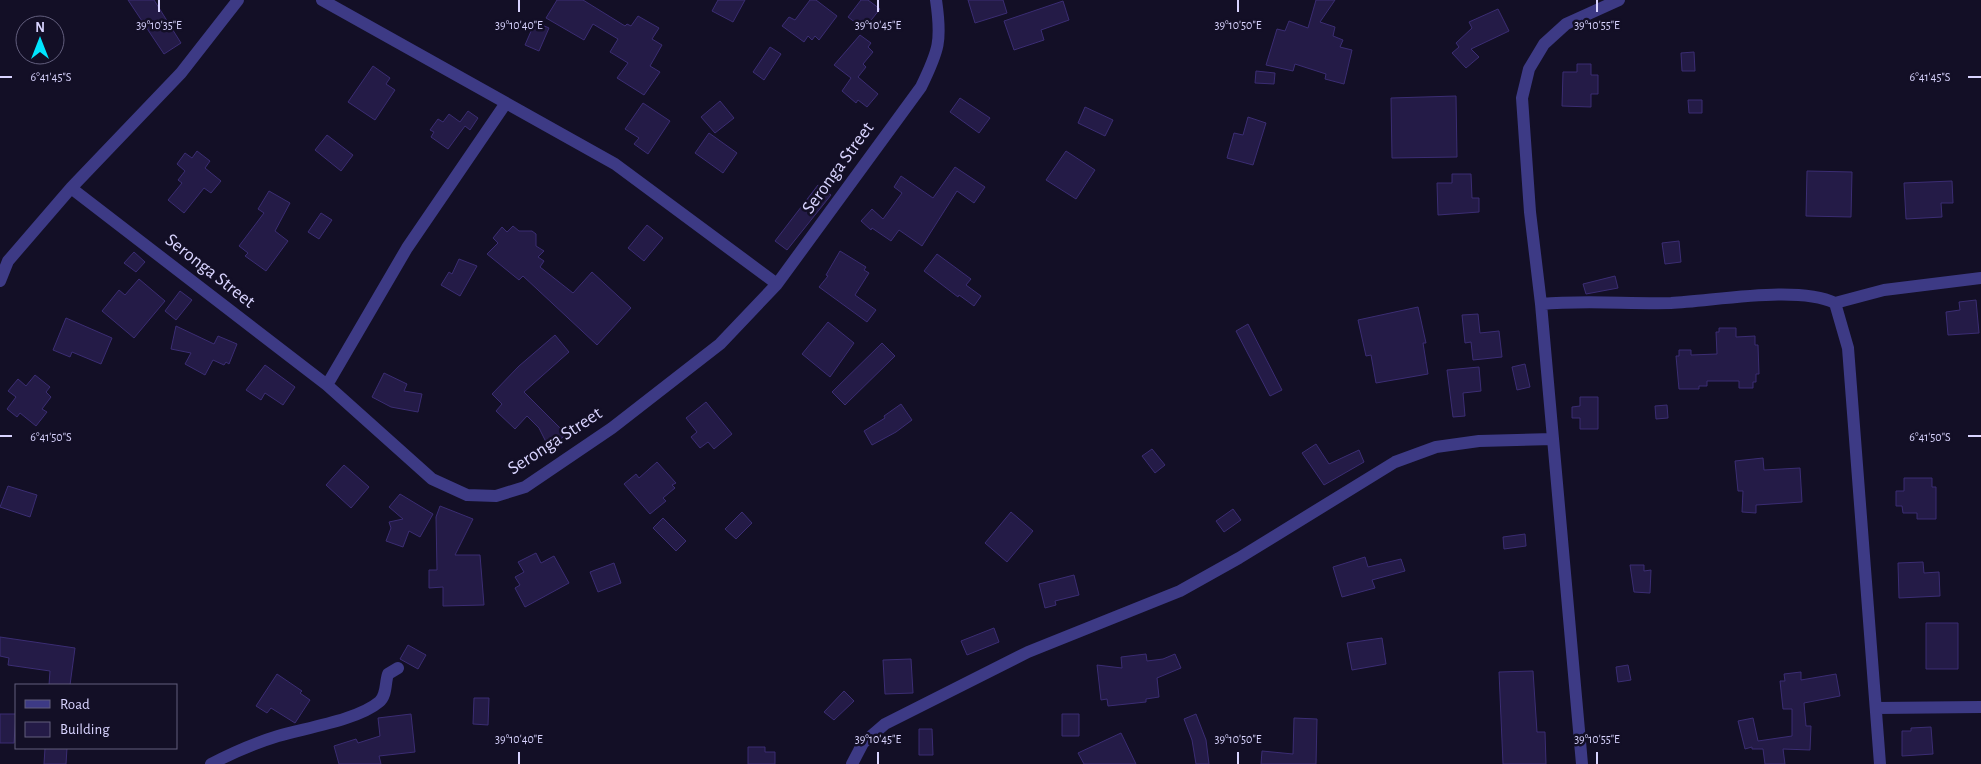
<svg xmlns="http://www.w3.org/2000/svg" width="1981" height="764" font-family="'Alegreya Sans',sans-serif">
	<rect width="100%" height="100%" fill="#130f26"/>
	<!-- building -->
	<path fill="#241b47" stroke="#3b2d73" d="M128,0H154L181,43L164,54Z
		M557,0H583L625,26L627,24L631,26L638,16L659,28L652,39L662,45L650,66L660,72L644,95L617,78L628,63L610,52L618,39L593,24L584,40L546,18Z
		M718,0H745L733,22L712,11Z
		M810,0H816L837,16L819,40L815,36L812,40L808,36L804,42L782,26L789,17L795,20Z
		M861,0H868L880,9L864,29L848,17Z
		M968,0H1003L1007,13L975,23Z
		M1316,0H1335L1320,22L1335,27L1333,36L1343,40L1340,47L1352,50L1344,84L1325,79L1326,74L1295,64L1293,71L1266,65L1277,29L1285,31L1289,21L1308,28Z
		M1063,1L1069,20L1041,30L1044,40L1014,50L1004,21Z
		M1498,9L1509,31L1471,49L1479,57L1466,68L1452,53L1459,47L1456,43L1472,28L1469,22Z
		M535,22L549,28L539,51L525,45Z
		M860,35L871,43L868,47L873,52L863,64L866,67L858,77L878,94L867,107L858,100L856,103L842,91L851,78L834,65Z
		M770,47L781,54L764,80L753,72Z
		M1694,52L1695,71H1682L1681,53Z
		M1577,64H1591V75H1598V94H1591V107L1562,106L1563,72H1577Z
		M373,66L390,78L386,84L395,90L375,120L348,102Z
		M1256,71L1275,73L1274,84L1255,83Z
		M1456,96L1457,157L1392,158L1391,98Z
		M960,98L990,118L979,133L950,112Z
		M1688,100H1702V113H1689Z
		M720,101L734,118L715,133L701,117Z
		M643,103L670,121L648,154L634,144L639,138L625,129Z
		M1085,107L1113,120L1105,136L1078,123Z
		M468,111L478,118L470,130L465,126L448,149L431,137L434,132L430,130L438,119L443,122L449,114L460,122Z
		M1248,117L1266,123L1253,165L1227,158L1234,133L1243,135Z
		M709,133L737,153L723,173L695,153Z
		M327,135L353,155L341,171L315,150Z
		M197,151L210,161L205,168L221,181L211,193L204,188L184,213L168,200L182,183L178,180L185,171L177,164L185,153L192,158Z
		M1066,151L1095,170L1076,199L1046,180Z
		M955,167L985,187L974,203L957,191L922,246L899,230L891,241L872,228L871,230L861,221L872,209L883,219L902,193L894,187L901,176L933,198Z
		M1807,171L1852,172L1851,217L1806,216Z
		M1452,174H1471L1472,198H1479V212L1438,215L1437,183H1452Z
		M1952,181L1953,203H1941L1942,217L1906,219L1904,183Z
		M818,185L831,195L787,250L775,241Z
		M269,191L290,203L275,231L288,241L266,271L245,256L248,253L239,246L264,213L258,209Z
		M321,213L332,220L319,239L308,232Z
		M647,225L663,238L644,261L628,248Z
		M513,226L519,231H532L536,234V246L544,251L538,257L544,261L540,267L573,293L592,272L631,308L597,345L523,276L519,280L487,254L498,243L493,238L502,227L507,232Z
		M1679,241L1681,262L1665,264L1662,243Z
		M840,251L866,267L864,270L869,273L855,295L876,310L867,322L819,287L828,276L826,275Z
		M134,252L145,262L136,272L124,263Z
		M937,254L971,279L966,285L981,296L974,306L959,295L958,297L924,271Z
		M459,259L477,266L460,296L441,285L449,272L452,274Z
		M1615,276L1618,288L1586,294L1583,284Z
		M139,279L165,301L134,338L102,311L119,290L125,295Z
		M180,291L192,300L176,320L165,311Z
		M1976,300L1979,333L1948,335L1946,312L1960,310L1959,302Z
		M1418,307L1426,343H1423L1428,374L1376,383L1371,355L1366,356L1358,320Z
		M1478,314L1480,333L1499,331L1502,357L1473,360L1471,342L1465,343L1462,315Z
		M66,318L112,338L101,364L72,352L70,357L53,350Z
		M828,322L854,343L830,377L802,354Z
		M1248,324L1282,390L1270,396L1236,331Z
		M176,326L214,344L218,336L237,344L229,364L226,362L224,365L213,360L205,375L185,364L191,353L171,349Z
		M1719,328H1736V337L1755,336V345H1758L1759,374H1756V382H1753V388H1739V381H1707V386H1699V389H1679L1676,356H1679V350H1691V355L1717,354L1716,332H1719Z
		M555,335L569,352L524,392L567,435L548,446L539,428L527,416L515,429L496,411L502,404L492,394L519,366Z
		M882,343L895,356L845,405L832,392Z
		M1525,364L1530,387L1517,390L1512,367Z
		M265,365L295,387L283,405L265,393L261,400L246,390Z
		M1479,367L1481,391L1463,393L1465,416L1453,417L1447,370Z
		M384,373L407,384L404,391L422,394L418,412L391,407L372,397Z
		M35,375L50,387L46,392L51,397L42,409L47,412L36,426L20,413L17,417L7,409L16,397L8,391L18,379L26,386Z
		M1580,397H1598V429H1580V418H1572V407L1580,406Z
		M706,402L732,434L714,449L708,442L700,448L691,437L697,432L686,418Z
		M901,404L912,420L896,432L872,445L864,431L885,418L884,416Z
		M1667,405L1668,418L1656,419L1655,406Z
		M1316,444L1329,464L1359,450L1364,462L1324,485L1302,453Z
		M1152,449L1165,465L1155,473L1142,456Z
		M1763,458L1764,470L1800,468L1802,502L1756,505V513L1742,512L1743,491H1738L1735,461Z
		M657,462L676,483L672,485L675,488L663,498L666,501L650,514L624,484L636,474L639,478Z
		M344,465L369,487L351,508L326,485Z
		M1904,478H1932V487H1936V519H1917V513H1903L1902,506H1896V491H1904Z
		M8,486L37,495L30,517L0,507Z
		M400,494L433,514L420,537L409,531L403,547L386,541L391,528L389,522L403,519L389,507Z
		M440,506L473,519L455,555H480L484,605L443,606V587L429,588V570H437L436,517Z
		M1233,509L1241,520L1224,532L1216,521Z
		M742,512L752,523L736,539L725,529Z
		M1011,512L1033,531L1007,562L985,543Z
		M663,518L686,541L676,551L653,528Z
		M1525,534L1526,546L1504,549L1503,537Z
		M536,553L541,563L554,556L569,583L525,607L515,588L520,585L515,577L524,572L518,562Z
		M1365,557L1368,567L1401,559L1405,571L1372,580L1375,588L1342,597L1333,567Z
		M1923,562L1924,573L1939,572L1940,596L1899,598L1898,563Z
		M614,563L621,583L598,592L590,572Z
		M1630,565H1644V571L1651,570L1650,593L1634,592Z
		M1074,575L1079,595L1055,601L1056,605L1045,608L1039,584Z
		M1926,623H1958V669H1926Z
		M994,628L999,642L967,655L961,641Z
		M0,637L75,648L70,685H49L50,671L8,665L9,658L0,656Z
		M1382,638L1386,664L1352,670L1347,643Z
		M408,645L426,655L418,669L400,659Z
		M1146,654L1147,661L1163,659L1175,654L1181,668L1157,678L1159,697L1146,699V702L1108,706L1107,699L1101,700L1097,665L1122,668L1121,657Z
		M911,659L913,693L885,694L883,660Z
		M1628,665L1631,680L1618,682L1616,667Z
		M1533,671L1537,732H1545L1546,764H1503L1499,672Z
		M1801,672V680L1836,674L1840,696L1804,703L1806,726H1811L1810,750L1783,749L1785,764H1765L1763,749H1752V747L1745,749L1738,721L1753,718L1758,741L1792,736V709H1783L1780,681H1785L1784,674Z
		M277,674L302,691L300,693L310,700L295,723L271,708L267,713L256,706Z
		M844,691L854,701L834,720L824,712Z
		M474,698H489L488,725L473,724Z
		M0,714H16L14,743H0Z
		M411,714L415,752L379,756L381,764H339L334,746L356,739L358,743L380,736L378,718Z
		M1062,714H1079V736H1062Z
		M1196,714L1206,740L1209,764H1196L1192,740L1184,719Z
		M1294,718L1317,719L1316,764H1261L1262,751L1293,754Z
		M1931,727L1933,754L1902,756V731H1911V728Z
		M919,729H932L933,755H919Z
		M1121,733L1136,764H1084L1078,753Z
		M748,747H765V752H775V764H748Z
		M45,748H67L66,764H44Z"/>
	<g fill="none" stroke-linecap="round" stroke-linejoin="round">
		<!-- minor -->
		<path stroke="#3d3a85" stroke-width="12" d="M322,0L615,164L777,284
			M71,188L327,385L432,479L467,495L496,496L525,487L612,428L720,344L777,284L921,87C939,50 942,41 936,0
			M0,281L8,261L71,188L181,73L238,0
			M1835,303L1884,290L1981,278
			M1541,304C1584,300 1628,304 1671,303C1715,301 1797,285 1835,303L1848,348L1880,764
			M327,385L407,248L506,103
			M1877,708L1981,707
			M211,764C232,753 255,743 278,736C305,728 358,720 379,702C387,696 385,682 388,674L398,668
			M852,764L863,743L885,724L1028,652L1180,591L1239,558L1395,462L1436,447L1479,441L1553,439
			M1582,764L1541,304L1530,212L1522,98L1529,69L1544,44L1566,24L1619,0"/>
	</g>
	<!-- ticks -->
	<path fill="none" stroke="#d9d4ff" stroke-width="2" d="M159,0V12M519,0V12M878,0V12M1238,0V12M1597,0V12M0,77H12M1968,77H1981M0,436H12M1968,436H1981M519,752V764M878,752V764M1238,752V764M1597,752V764"/>
	<g text-anchor="middle" dominant-baseline="central" stroke-width="5" stroke-linejoin="round" paint-order="stroke">
		<!-- street labels -->
		<g font-size="19" fill="#d9d4ff" stroke="#130f26">
			<text transform="translate(838 168) rotate(-54)">Seronga Street</text>
			<text transform="translate(210 271) rotate(38)">Seronga Street</text>
			<text transform="translate(555 441) rotate(-33)">Seronga Street</text>
		</g>
	</g>
	<g font-size="12" text-anchor="middle" fill="#d9d4ff" stroke="#130f26" stroke-width="5" stroke-linejoin="round" paint-order="stroke">
		<text x="159" y="29">39°10'35"E</text>
		<text x="519" y="29">39°10'40"E</text>
		<text x="878" y="29">39°10'45"E</text>
		<text x="1238" y="29">39°10'50"E</text>
		<text x="1597" y="29">39°10'55"E</text>
		<text x="51" y="81">6°41'45"S</text>
		<text x="1930" y="81">6°41'45"S</text>
		<text x="51" y="441">6°41'50"S</text>
		<text x="1930" y="441">6°41'50"S</text>
		<text x="519" y="743">39°10'40"E</text>
		<text x="878" y="743">39°10'45"E</text>
		<text x="1238" y="743">39°10'50"E</text>
		<text x="1597" y="743">39°10'55"E</text>
	</g>
	<!-- legend -->
	<rect x="15" y="684" width="162" height="65" fill="#130f26" stroke="#625e7d"/>
	<rect x="25" y="700" width="25" height="8" fill="#3d3a85" stroke="#625e7d"/>
	<text x="60" y="709" font-size="15" fill="#d9d4ff">Road</text>
	<rect x="25" y="722" width="25" height="15" fill="#241b47" stroke="#625e7d"/>
	<text x="60" y="734" font-size="15" fill="#d9d4ff">Building</text>
	<!-- north arrow -->
	<g transform="translate(40 40)"><circle r="24" fill="#130f26" stroke="#625e7d"/>
	<path d="M0-4L9 19L0 12L-9 19Z" fill="#00e5ff"/>
	<text y="-8" font-size="14" font-weight="bold" text-anchor="middle" fill="#d9d4ff">N</text>
	</g>
</svg>
